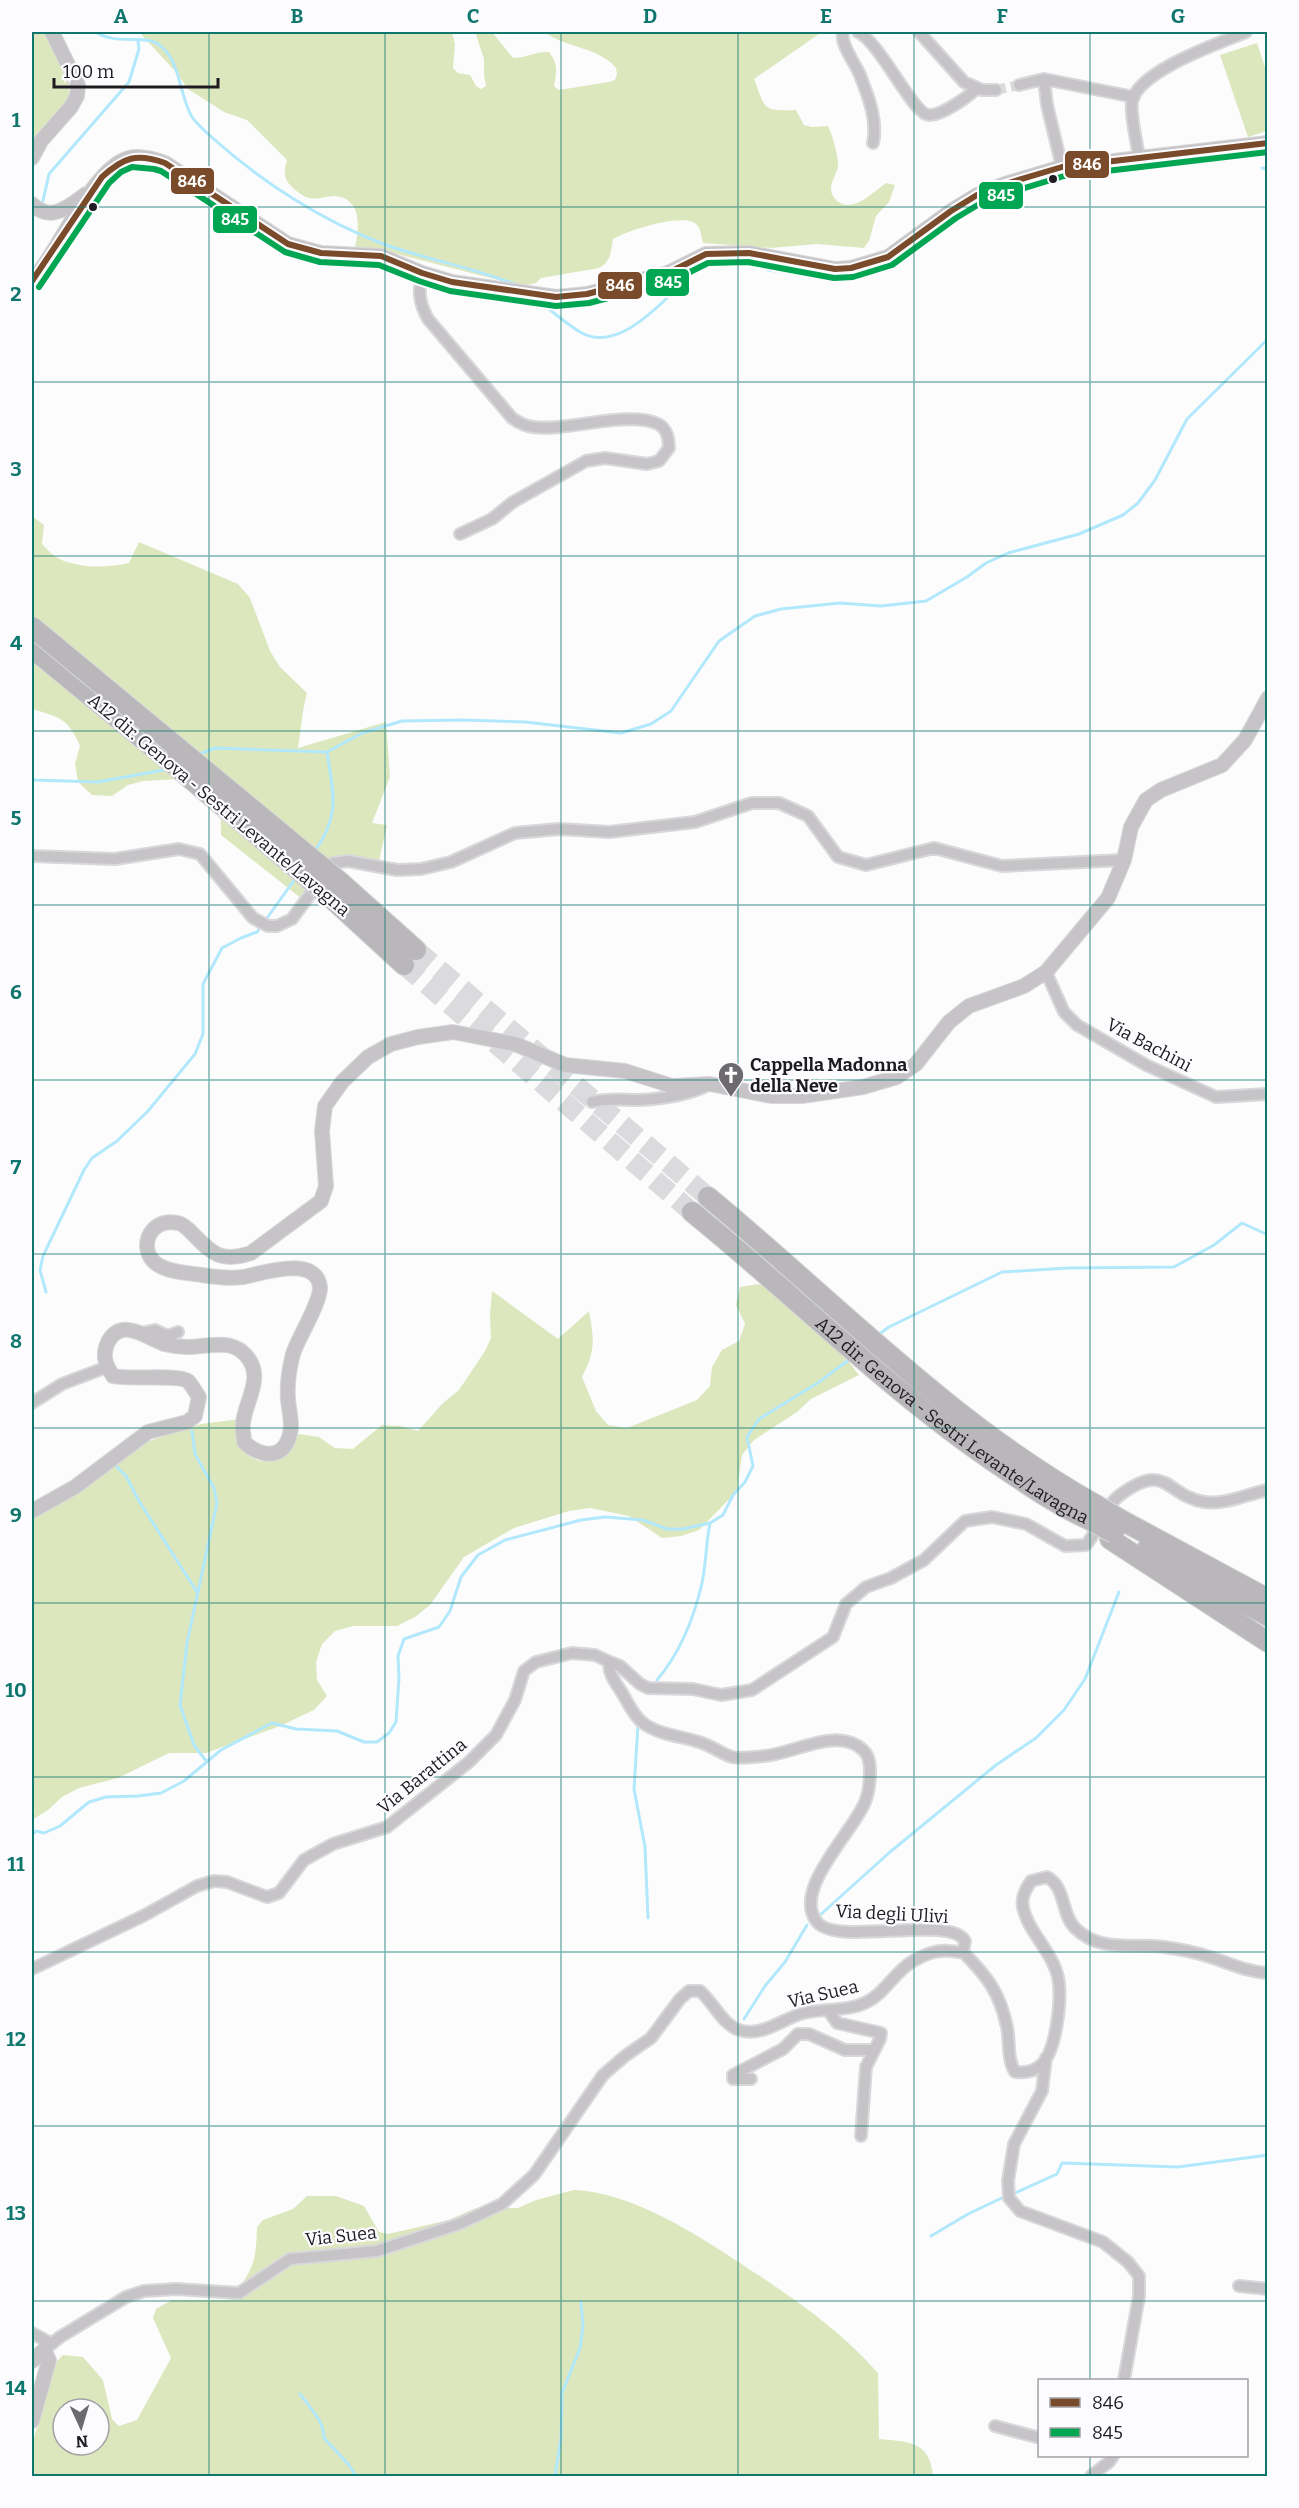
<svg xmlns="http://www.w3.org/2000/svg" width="1299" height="2508" font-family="Bitter,serif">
	<rect width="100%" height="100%" fill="#fcfcfd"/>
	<!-- green -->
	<path fill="#dde7bd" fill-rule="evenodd" d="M32,32H43C55,52 78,81 66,106C58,120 42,133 32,145Z
		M139,32H452L455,44L453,68L458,73L470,75L476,86L481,89L486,86L484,75V59L476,35L478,32H492L513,58C526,58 535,51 549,52C558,64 557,71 554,86L559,90L609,82L615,80L617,74L616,68C599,47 566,48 544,32H822L754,79C766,110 762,111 796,110L804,125L812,127L828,126C832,133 839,158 838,166C837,174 831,181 831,189C831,194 834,198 837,201C853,214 873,192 886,183L895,185L889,202L876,216L869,241L864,248L817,244L771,248L703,243C701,235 701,226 693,222C677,215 628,230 613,239C611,251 611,262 599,268L541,278L536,283L522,286L397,254L355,248C359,228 363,198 334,196C326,196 318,200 310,198C303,197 296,191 291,186C283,178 284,170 287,160L247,120L224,112L188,89L175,71Z
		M1257,43L1267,73V131L1248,137L1220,55Z
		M32,516L44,525L42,544C46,548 51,554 56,557C77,569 107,568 129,563L139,542L238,584L250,598L270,651L280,667L307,693C302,711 301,730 298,748L386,722L390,777L372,823L387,825L379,861L352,856L335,858L302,899L221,835L220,791L180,779L143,781L128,785L112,796L92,795L78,782L75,764L80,746C68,718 59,717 32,709Z
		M759,1284C793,1303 836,1343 859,1375L811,1399L797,1412L754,1440L742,1455L737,1491L699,1530L681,1536L662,1538L629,1516L590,1508L569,1511L514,1528L464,1557L430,1605L415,1617L397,1626H353L335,1631L322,1644L316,1662L317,1680L327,1696L314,1710L280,1726L206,1753H169L118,1778L79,1788L62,1797L48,1810L32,1820V1517L146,1442L201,1424L240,1419L238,1446C262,1473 282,1460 299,1434L319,1437L335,1448L353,1449L382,1425L401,1426L418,1431L443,1403L459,1390L485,1351L491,1338L490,1314L492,1291L558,1339L589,1311C594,1340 596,1350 582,1377L596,1411L608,1425L627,1428L697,1400L710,1386L712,1367L722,1350L739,1341L745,1324L736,1305L740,1287Z
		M574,2190C633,2192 701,2237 749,2269C795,2299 841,2331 878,2373L879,2439C910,2442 929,2441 933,2475L32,2476V2444L56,2362L63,2355L83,2357L103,2380L112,2419L119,2426L137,2420L171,2358L153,2318L156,2309L172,2300H230C253,2270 256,2264 257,2227L263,2220L293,2209L307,2196H336L364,2206L379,2232L388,2234L449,2220L476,2208H518L536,2200ZM63,2409H99V2445H63Z"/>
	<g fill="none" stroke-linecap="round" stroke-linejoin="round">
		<!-- stream -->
		<path stroke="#b2e8fc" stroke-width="3" d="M96,32C114,45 144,35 158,44C181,59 179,96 192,117C196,123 203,129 208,134C259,180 321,221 386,245C429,260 474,268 517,285
			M1262,168L1268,169
			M42,205L49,174L129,82L139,49L138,41
			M730,260L749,262L768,270L843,280
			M543,301L546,307C557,315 568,325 580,332C610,350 644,320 665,300C674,291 682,278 693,269C702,262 713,261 724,260
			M197,755L215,748L327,752L362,733L402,721L463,720L525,722L621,733L651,724L671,711L719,641L755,616L781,609L840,603L881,606L926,601L967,577L986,563L1008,553L1079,534L1123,515L1138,503L1155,480L1187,419L1268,339
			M32,780L98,782L169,769
			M315,851C341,814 333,793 327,752
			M46,1292L40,1270L43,1256L84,1170L92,1158L117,1141L148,1111L195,1054L203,1034V984L222,948L241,938L257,932L295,879
			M878,1335L889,1327L1002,1272L1068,1268L1174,1267L1214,1245L1242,1223L1268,1235
			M192,1431L195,1454L214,1488L217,1503L187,1643L180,1705L194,1745L207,1762
			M117,1467L126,1476L139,1501L197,1592
			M657,1680C680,1653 694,1618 702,1583C706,1564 706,1543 710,1523
			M638,1725L634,1789L645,1847L648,1918
			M32,1835L36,1831L44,1833L60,1826L89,1802L106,1797L138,1796L161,1793L184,1781L221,1750L272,1723L296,1729L337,1731L364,1742H377L389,1733L396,1722L399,1678L398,1656L404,1639L439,1627L450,1611L461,1577L478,1555L505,1540L581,1520L605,1517L643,1520L667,1529H683L710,1523L723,1515L733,1495L745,1482L753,1466L747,1437L759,1419L819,1382L850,1359
			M819,1916L890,1852L996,1765L1036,1738L1064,1710L1085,1679L1119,1592
			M32,2014V2015
			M744,2019L765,1986L785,1962L807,1925
			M1013,2194L1057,2174L1062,2163L1178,2167L1268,2155
			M931,2236L968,2214L1006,2196
			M300,2394C310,2408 324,2421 324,2438L349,2465L356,2476
			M555,2476L561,2438L562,2393L580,2348L583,2326L581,2302"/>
		<!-- minor-tunnel -->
		<path stroke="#dbdadc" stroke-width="10" stroke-dasharray="10 5" stroke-linecap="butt" d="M996,90L1019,85"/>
		<!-- motorway-tunnel -->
		<path stroke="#dbdadc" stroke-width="20" stroke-dasharray="20 10" stroke-linecap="butt" d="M416,950L708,1197
			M404,965L692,1212"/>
		<!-- minor casing -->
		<g stroke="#d8d8da" stroke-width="14">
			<path id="minor" d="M843,32C840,44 855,63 860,75C868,96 878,120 873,143
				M858,32C881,43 913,115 929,115C941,116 968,97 977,88
				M919,32L964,82L982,90H996
				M1044,79L1047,105L1062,167
				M1019,85L1044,79L1134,97
				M1139,158C1137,142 1130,116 1132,102C1137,71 1220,43 1246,32
				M422,273C418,291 419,303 428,319L512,418C519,423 525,426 533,427C566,432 628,410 658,424C667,428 669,440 669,448L659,461L647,464L605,458L586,461L513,502L492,519L460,534
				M32,856L115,859L179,849L200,854L253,918L268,926H277L292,919L333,863L348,861L397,870L421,869L451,862L515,833L559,829L609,832L695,822L752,803H779L808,816L838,857L866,865L934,848L1002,866L1124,860
				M1046,972L1064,1012L1077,1025L1146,1065L1216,1097L1268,1094
				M592,1102C608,1098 622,1100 639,1100C662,1099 683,1096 704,1087
				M142,1333L155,1330L168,1336L178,1332
				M32,1403L62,1384L107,1367
				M963,1952L965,1941C949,1914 837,1947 817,1922C791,1890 854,1831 865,1802C869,1792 870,1781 870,1771C870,1764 869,1755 863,1750C837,1726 794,1754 764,1756C755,1757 741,1759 732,1757C722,1754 710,1745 699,1742C681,1736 659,1735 643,1723C635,1717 630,1707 625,1698C620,1688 606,1673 610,1662L620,1666L640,1684L648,1688L693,1689L721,1695L752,1690L833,1637L846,1604L866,1587L891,1578L924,1560L965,1521L992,1517L1026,1524L1065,1546L1086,1545C1098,1531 1105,1506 1120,1495C1167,1460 1166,1496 1204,1502C1225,1505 1247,1494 1268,1490
				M32,1969L143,1916L197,1886L214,1881L227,1882L267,1897L279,1893L304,1860L333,1844L387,1827L469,1762L496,1735L515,1700L524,1671L536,1662L572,1653L595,1655L610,1662
				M829,2011L837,2023L881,2033L880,2039L866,2067L861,2136
				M1046,2058L1042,2091L1014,2144L1008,2181L1009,2198L1020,2211L1103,2242L1128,2262L1139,2276V2296L1124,2380
				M751,2079H733V2075L783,2049L798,2034H809L845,2050H874
				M1239,2286L1268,2289
				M32,2333L52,2344
				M44,2350L60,2337L126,2297L144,2291L176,2289L239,2293L290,2259L377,2251L459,2224L502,2204L534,2175L603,2075L625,2056L651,2038L680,1999L689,1991H700C713,2002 722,2024 739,2030C762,2038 783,2018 804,2013C825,2008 847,2012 867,2002C887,1992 897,1967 919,1958C928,1953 940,1950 950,1951C956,1951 958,1953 963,1952C987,1976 1000,1993 1007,2027C1010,2042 1007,2059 1015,2072C1024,2073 1034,2072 1041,2065C1057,2051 1062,1997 1058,1977C1052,1951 1028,1932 1023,1907C1021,1897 1026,1889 1031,1881L1047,1877C1066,1887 1061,1914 1075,1928C1100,1953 1133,1943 1164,1947C1179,1949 1195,1952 1210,1957C1229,1963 1247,1972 1268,1973
				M995,2426L1040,2438
				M1091,2476L1109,2462L1113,2456"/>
		</g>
		<!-- tertiary casing -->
		<g stroke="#d8d8da" stroke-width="16">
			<path id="tertiary" d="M32,158L41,141L71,107L77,96L78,85L52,32
				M32,204C51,223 68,207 86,194
				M32,281C59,252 92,168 129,158C140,155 154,159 165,163L288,244L321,253L381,256L422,273L452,282L556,297L587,294L668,273L706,254L749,253L835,269L851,268L888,257L951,211L977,195L1005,184L1062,167L1268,143
				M32,1511L75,1487L148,1432L187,1422L195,1416L199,1397C196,1393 192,1385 188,1381C178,1374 129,1380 113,1376C105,1364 102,1355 108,1342C121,1317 146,1337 164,1344C172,1346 179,1347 187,1347C210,1347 235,1336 250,1361C262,1380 245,1403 243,1423C242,1429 244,1436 244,1442C257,1454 279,1462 288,1440C294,1427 289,1413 288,1399C287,1384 289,1369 293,1354C298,1338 321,1302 320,1287C316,1254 261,1274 243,1277C230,1279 215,1277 202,1275C190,1273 174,1273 162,1267C135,1255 147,1216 178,1223C183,1224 185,1227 189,1230C210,1251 218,1264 251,1253L321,1201L326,1186L322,1131L325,1106L342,1082L368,1057L391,1044L418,1037L453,1032L515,1044L565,1065L625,1071L672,1086L710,1084L771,1096H802L863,1087L897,1077L916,1064L949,1022L969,1006L1024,986L1046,972L1108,898L1124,860L1131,827L1146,800L1161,790L1222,765L1245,740L1268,698
				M32,2361L44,2350L49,2360L32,2421"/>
		</g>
		<!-- motorway casing -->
		<g stroke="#d8d8da" stroke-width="22">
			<g id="motorway">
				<path d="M32,648L171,762"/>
				<path d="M340,882L416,950"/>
				<path d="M328,895L404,965"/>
				<path d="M708,1197C835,1302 951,1424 1096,1505"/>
				<path id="s1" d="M692,1212C797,1297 893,1395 1006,1470C1033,1488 1059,1506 1088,1519"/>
				<path d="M1123,1521L1268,1599"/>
				<path d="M1110,1539L1268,1642"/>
				<path d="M1146,1550L1268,1616"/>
			</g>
		</g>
		<!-- minor -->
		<use href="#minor" stroke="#c6c4c6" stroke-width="10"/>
		<!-- tertiary -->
		<use href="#tertiary" stroke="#c6c4c6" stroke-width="14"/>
		<!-- motorway -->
		<use href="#motorway" stroke="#b9b7b9" stroke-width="20"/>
		<!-- motorway-bridge casing -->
		<g stroke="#d8d8da" stroke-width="22" stroke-linecap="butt">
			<path id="motorway-bridge" d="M32,627L340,882
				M171,762L328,895
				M1096,1505L1123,1521
				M1088,1519L1114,1533"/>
		</g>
		<!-- motorway-bridge -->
		<use href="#motorway-bridge" stroke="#b9b7b9" stroke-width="20"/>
		<!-- bus-1 casing -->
		<g stroke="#fcfbfe" stroke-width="10">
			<path id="bus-1" d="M32,281L102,177C124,157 136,153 165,163L288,244L321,253L381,256L422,273L452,282L556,297L587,294L668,273L706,254L749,253L835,269L851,268L888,257L951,211L977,195L1005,184L1062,167L1268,143"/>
		</g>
		<!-- bus-2 casing -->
		<g stroke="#fcfbfe" stroke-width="10">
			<path id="bus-2" d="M39,287L109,183L121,172L132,167L154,169L161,171L285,252L320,262L379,265L419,281L450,291L556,306L589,303L670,282L708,263L748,262L834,278L853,277L892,265L956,218L981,203L1008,193L1064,176L1268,152"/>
		</g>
		<!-- bus-1 -->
		<use href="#bus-1" stroke="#7a4b2a" stroke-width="6"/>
		<!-- bus-2 -->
		<use href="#bus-2" stroke="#00a651" stroke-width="6"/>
	</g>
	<!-- grid -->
	<path fill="none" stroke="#0f766e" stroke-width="1.5" stroke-opacity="0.55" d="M209,32V2476M385,32V2476M561,32V2476M738,32V2476M914,32V2476M1090,32V2380M32,207H1268M32,382H1268M32,556H1268M32,731H1268M32,905H1268M32,1080H1268M32,1254H1268M32,1428H1268M32,1603H1268M32,1777H1268M32,1952H1268M32,2126H1268M32,2301H1268M1090,2456V2476"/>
	<!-- icons -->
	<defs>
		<g id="church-pin" transform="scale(1.35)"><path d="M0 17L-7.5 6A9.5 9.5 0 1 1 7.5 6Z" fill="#6c6a6e" stroke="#fcfbfe"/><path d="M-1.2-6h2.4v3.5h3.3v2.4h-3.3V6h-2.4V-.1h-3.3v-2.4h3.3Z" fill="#fff"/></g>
	</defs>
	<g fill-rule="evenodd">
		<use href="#church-pin" x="731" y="1075"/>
	</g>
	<!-- markers -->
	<g fill="#1e1b21" stroke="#fcfbfe" stroke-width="2">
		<circle cx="1053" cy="179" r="5"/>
		<circle cx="93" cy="207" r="5"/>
	</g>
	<g text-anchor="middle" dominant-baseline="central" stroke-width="4.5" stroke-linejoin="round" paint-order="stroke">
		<!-- street labels -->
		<g font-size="18" fill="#1e1b21" stroke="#fcfbfe">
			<text transform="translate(219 805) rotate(40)">A12 dir. Genova - Sestri Levante/Lavagna</text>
			<text transform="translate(1149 1045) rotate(28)">Via Bachini</text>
			<text stroke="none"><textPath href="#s1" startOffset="334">A12 dir. Genova - Sestri Levante/Lavagna</textPath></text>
			<text transform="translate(422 1776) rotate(-39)">Via Barattina</text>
			<text transform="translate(892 1914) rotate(3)">Via degli Ulivi</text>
			<text transform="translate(823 1994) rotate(-13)">Via Suea</text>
			<text transform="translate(341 2236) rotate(-6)">Via Suea</text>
		</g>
		<!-- poi labels -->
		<g font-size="18" font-weight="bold" fill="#1e1b21" stroke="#fcfbfe" text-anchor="start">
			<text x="750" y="1065">Cappella Madonna<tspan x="750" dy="21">della Neve</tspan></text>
		</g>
	</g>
	<g stroke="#fcfbfe" stroke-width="2">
		<rect x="1064" y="150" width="46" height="29" rx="6" fill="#7a4b2a"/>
		<rect x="170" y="167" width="45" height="28" rx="6" fill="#7a4b2a"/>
		<rect x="978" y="181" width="46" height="29" rx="6" fill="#00a651"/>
		<rect x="212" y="205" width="46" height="29" rx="6" fill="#00a651"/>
		<rect x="645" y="268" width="45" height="29" rx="6" fill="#00a651"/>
		<rect x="597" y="271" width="46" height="29" rx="6" fill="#7a4b2a"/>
	</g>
	<g font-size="16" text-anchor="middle" font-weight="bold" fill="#fff">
		<text x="1087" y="170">846</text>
		<text x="192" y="187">846</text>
		<text x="1001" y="201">845</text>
		<text x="235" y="225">845</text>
		<text x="668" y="288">845</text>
		<text x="620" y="291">846</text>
	</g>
	<!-- border -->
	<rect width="1299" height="2508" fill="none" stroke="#fcfbfe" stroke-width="66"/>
	<!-- legend -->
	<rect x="1038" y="2379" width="210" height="78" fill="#fcfbfe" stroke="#a3a1a6" stroke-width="1.5"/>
	<rect x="1050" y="2398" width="30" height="9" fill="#7a4b2a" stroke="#a3a1a6" stroke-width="1.5"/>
	<text x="1092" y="2409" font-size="18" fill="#1e1b21">846</text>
	<rect x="1050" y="2428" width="30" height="9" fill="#00a651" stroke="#a3a1a6" stroke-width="1.5"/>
	<text x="1092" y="2439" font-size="18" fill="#1e1b21">845</text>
	<!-- north arrow -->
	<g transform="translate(81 2427) rotate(176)"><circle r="28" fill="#fcfbfe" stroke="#a3a1a6" stroke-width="1.5"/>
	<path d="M0-4.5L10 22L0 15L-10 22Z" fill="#6c6a6e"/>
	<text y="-9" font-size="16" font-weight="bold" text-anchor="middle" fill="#1e1b21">N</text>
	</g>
	<!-- scale -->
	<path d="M54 78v9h164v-9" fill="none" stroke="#1e1b21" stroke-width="3"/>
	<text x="63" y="78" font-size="18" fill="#1e1b21" stroke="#fcfbfe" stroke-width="4.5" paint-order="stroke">100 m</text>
	<rect x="33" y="33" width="1233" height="2442" fill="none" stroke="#0f766e" stroke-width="2"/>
	<g font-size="20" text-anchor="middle" font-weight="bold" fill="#0f766e">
		<text x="121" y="23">A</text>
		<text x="297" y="23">B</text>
		<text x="473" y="23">C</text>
		<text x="650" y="23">D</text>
		<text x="826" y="23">E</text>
		<text x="1002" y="23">F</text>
		<text x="1178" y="23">G</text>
		<text x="16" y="127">1</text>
		<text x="16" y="301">2</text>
		<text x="16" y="476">3</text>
		<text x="16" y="650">4</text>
		<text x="16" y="825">5</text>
		<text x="16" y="999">6</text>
		<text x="16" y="1174">7</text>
		<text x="16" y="1348">8</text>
		<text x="16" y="1522">9</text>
		<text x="16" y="1697">10</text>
		<text x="16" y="1871">11</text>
		<text x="16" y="2046">12</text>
		<text x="16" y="2220">13</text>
		<text x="16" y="2395">14</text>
	</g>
</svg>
